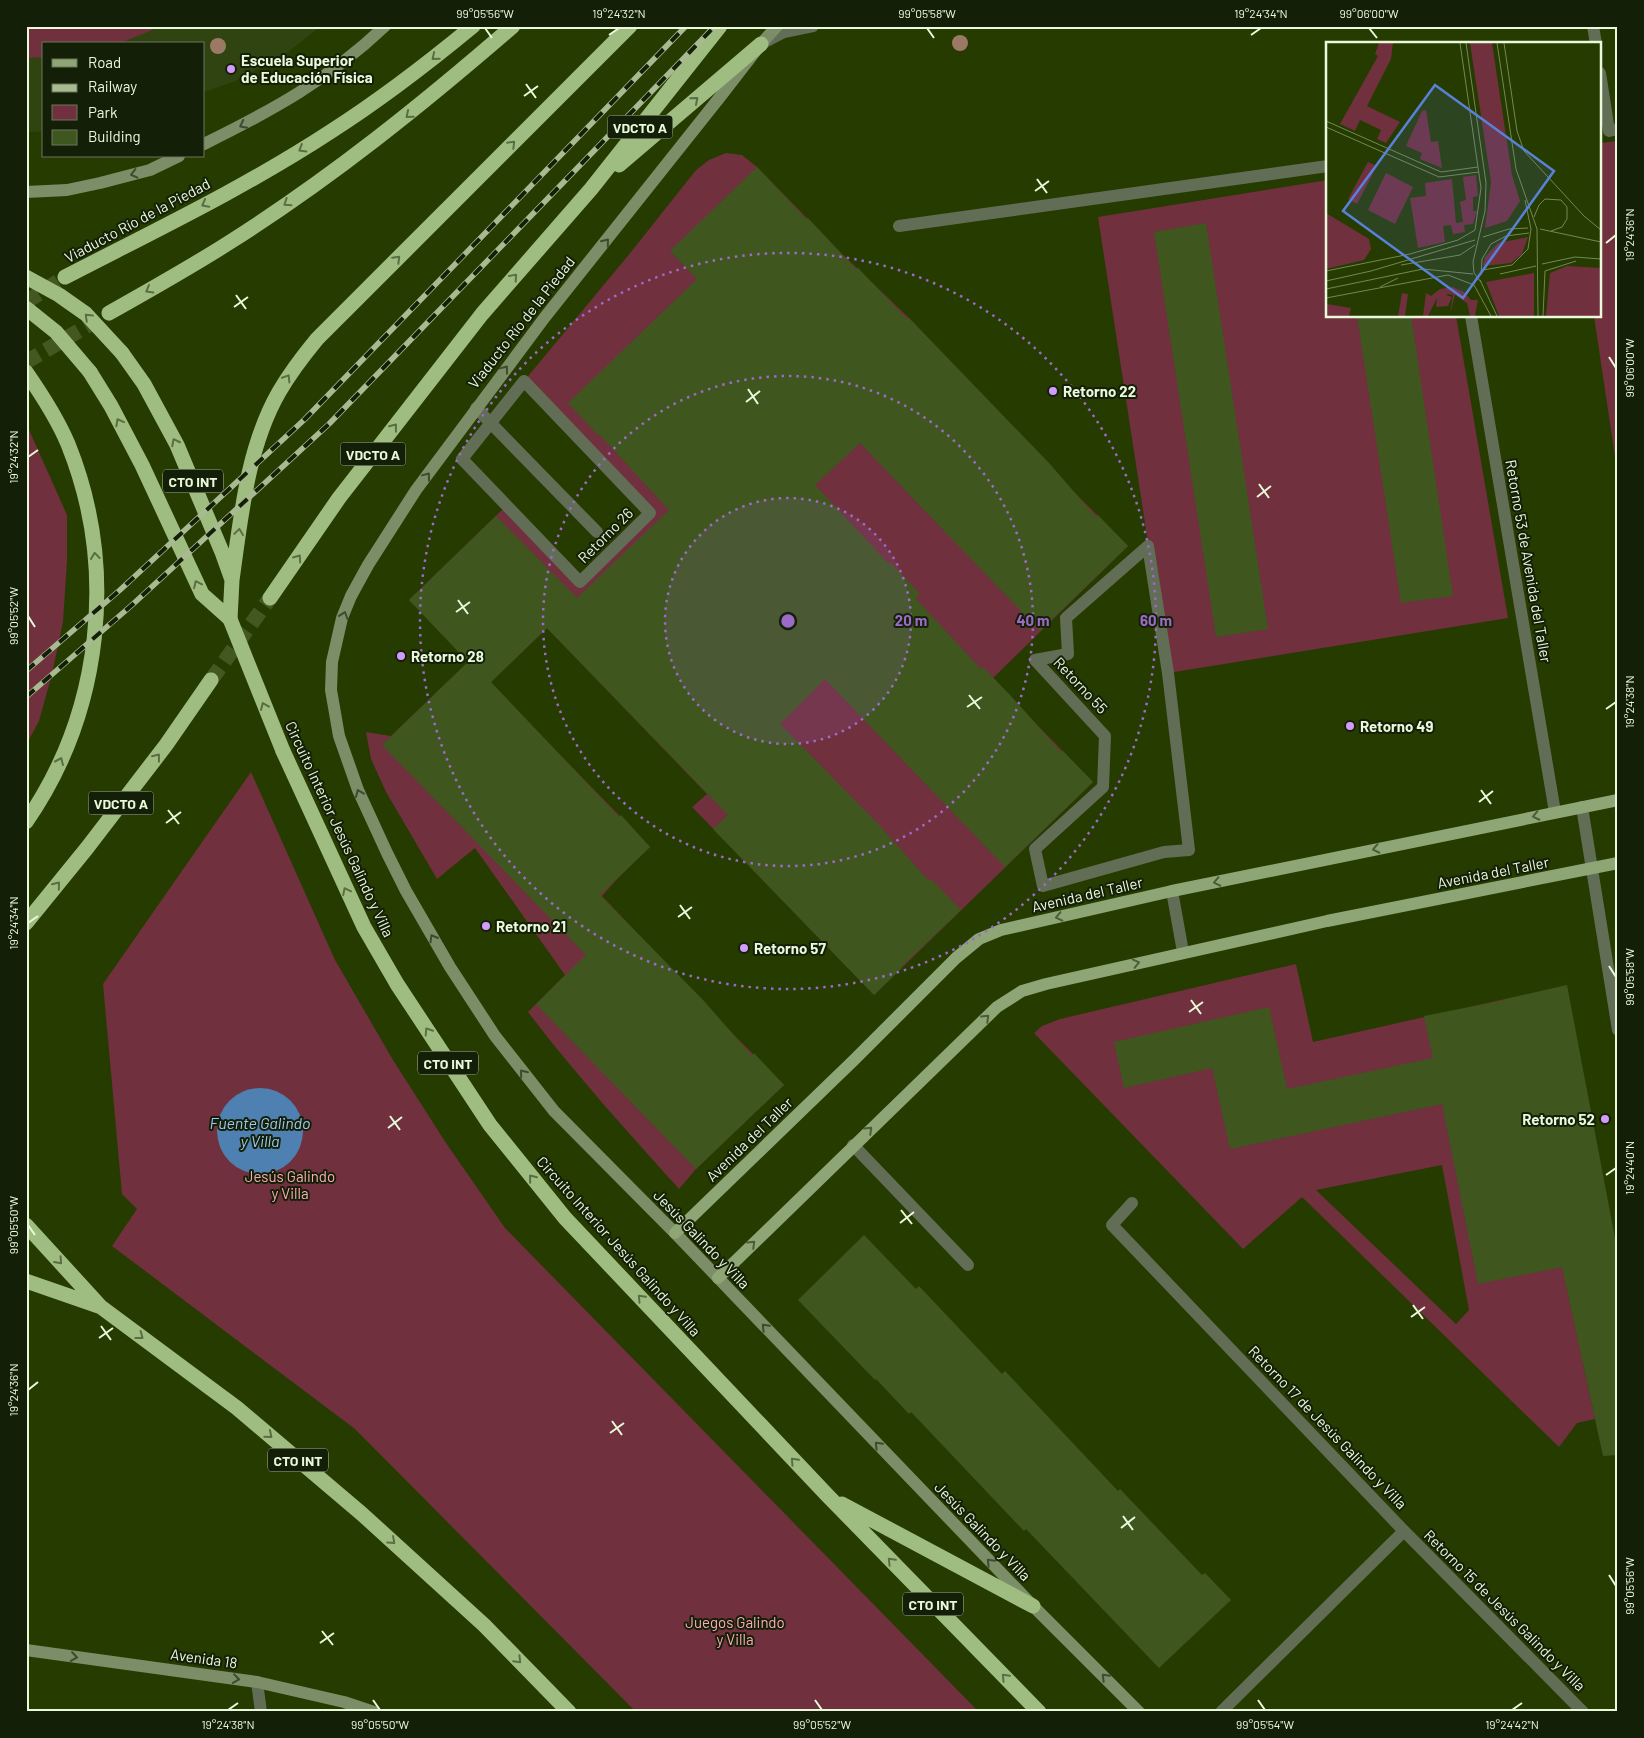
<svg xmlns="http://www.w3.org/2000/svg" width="1644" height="1738" font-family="Barlow,sans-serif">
	<rect width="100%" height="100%" fill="#253b00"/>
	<!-- built -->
	<path fill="#304412" d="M26,26H321L283,56L233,82L204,92V44H44V131L32,132H26Z"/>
	<!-- green -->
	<path fill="#70303d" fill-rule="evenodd" d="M26,26H159L150,31L118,44H44V57L28,58H26Z
		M1618,141V477L1594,316H1600V143Z
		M726,153L742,155L757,167L838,250L909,318L1048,463L1075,493L1128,546L993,678L1041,729L1093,782L874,995L692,807L707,794L547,628L490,683L650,847L619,877L602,896L732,1033L784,1085L696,1169L679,1189C627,1131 575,1074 528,1012L565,975L475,848L437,879L386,792L371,759L366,732L391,736L469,661L409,600L506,506L580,582L650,513L524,381L631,252L696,170L709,160Z
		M1328,180V316H1456L1508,618L1168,673L1098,217Z
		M26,423L67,515V561L63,622L52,674L39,721L26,745Z
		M251,772L335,960L393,1060L446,1143L505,1228L979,1712H636L355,1429L112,1246L137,1209L122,1194L103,984Z
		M1296,964L1313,1042L1505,999L1595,1419L1577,1423L1559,1447L1302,1197L1243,1249L1034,1033L1042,1026L1060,1019ZM1442,1165L1469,1310L1456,1324L1316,1190Z"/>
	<!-- water -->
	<path fill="#4e81b2" d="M217 1131a43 43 0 1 1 86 0a43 43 0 1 1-86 0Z"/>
	<!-- building -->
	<path fill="#3f571f" d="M757,167L806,219L808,218L856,269L858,268L907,319L909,318L1049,463L1096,517L1098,515L1128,546L1040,631L860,443L815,485L889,564L890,562L920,594L915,598L981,669L983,667L1011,696L1061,752L1063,751L1093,782L1005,867L825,679L780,724L881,827L929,881L931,879L961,910L901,967L902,968L874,995L713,829L728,815L547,628L491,682L619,817L621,815L650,847L600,895L704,1001L752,1056L754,1053L784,1085L696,1169L536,1004L586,955L382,745L468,662L409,600L496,516L577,598L669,510L599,434L598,435L568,403L697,279L670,251Z
		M1206,223L1268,629L1216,637L1154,232Z
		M1357,316H1411L1453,596L1401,603Z
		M1567,985L1618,1254V1455L1603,1456L1562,1267L1478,1284L1442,1104L1230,1149L1212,1068L1124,1088L1114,1042L1269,1007L1287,1089L1433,1058L1424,1016L1505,1000V999Z
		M864,1235L916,1289L919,1286L1002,1374L1005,1371L1118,1491L1120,1489L1202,1575L1205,1573L1231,1600L1159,1668L1026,1529L1024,1531L911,1412L909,1414L876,1379L875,1380L798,1300Z"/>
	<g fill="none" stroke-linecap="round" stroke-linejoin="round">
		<!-- highway-tunnel -->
		<path stroke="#435821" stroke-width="15" stroke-dasharray="15 8" stroke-linecap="butt" d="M26,302L65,277
			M26,362L109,313
			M211,680L270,598"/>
		<!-- lane -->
		<path stroke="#626d56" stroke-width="12" d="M476,408L597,532
			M1172,891L1183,952
			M853,1145L968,1265"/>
		<!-- street -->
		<path stroke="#626d56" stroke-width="12" d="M1593,26L1596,44
			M761,44L784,32L813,26
			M1600,73L1609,131L1618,129
			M899,226L1328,166
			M1471,316L1555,812
			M524,381L650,513L580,582L462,459Z
			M1148,546L1168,673L1189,850L1164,852L1043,886L1035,849L1103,787L1105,736L1035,660L1068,654L1066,618Z
			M1582,807L1618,1030
			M1132,1203L1112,1225L1404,1531L1583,1712
			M257,1682L261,1712
			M1221,1712L1404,1531"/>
		<!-- secondary -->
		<path stroke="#7b8e68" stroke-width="12" d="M777,26L761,44L720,97L545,317L416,490L368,565L351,596L342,618L332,662L331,690L339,736L358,790L387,853L406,891L450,967L495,1036L554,1111L675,1233L1033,1606L1139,1712
			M204,144C273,110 328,80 385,26
			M26,192L67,190L100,183L150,170L179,156
			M26,1650L257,1682L344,1702L374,1712"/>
		<!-- primary -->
		<path stroke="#8ea675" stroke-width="12" d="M675,1233L854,1060L956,958L979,939L1001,930L1172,891L1618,800
			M718,1278L997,1007L1022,991L1046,984L1327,921L1618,863"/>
		<!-- highway -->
		<path stroke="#a0bd81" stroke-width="15" d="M619,165L761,44
			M65,277C154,231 246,187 330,132C380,100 427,64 473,26
			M109,313C150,290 191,267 230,242C331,178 423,104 513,26
			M122,353L144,384L177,445L222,552L232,580L230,619
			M26,372C42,395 57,418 68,444C118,568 102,712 26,822
			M90,372L111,406L142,465L202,594L230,619
			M232,580C241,517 247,448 279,392C290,373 303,356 317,339L630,26
			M270,598L339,498L482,314L591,189L720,26
			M283,751L364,927L397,984L490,1125L565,1218L828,1496L1039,1712
			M26,923L87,848L166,745L211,680
			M26,1225L100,1306
			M26,1281L101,1307L237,1408L362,1514L484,1625L569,1712
			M842,1504L1033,1606"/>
		<!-- rail casing -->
		<g stroke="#a8ba92" stroke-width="5.5">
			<path id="rail" d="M26,671L120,590L305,419L686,26
				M26,697L132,605L329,424L715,26"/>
		</g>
		<!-- rail -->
		<use href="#rail" stroke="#141f07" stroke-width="4" stroke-dasharray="11" stroke-linecap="butt"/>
		<!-- highway-bridge -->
		<path stroke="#a0bd81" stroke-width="15" d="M26,277L59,295L86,314L122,353
			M26,308L56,332L90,372
			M230,619L283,751"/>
	</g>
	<!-- trees -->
	<g fill="#9c7965">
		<circle cx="960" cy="43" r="8"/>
		<circle cx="218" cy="46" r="8"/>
	</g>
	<!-- one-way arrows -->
	<defs><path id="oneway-chevron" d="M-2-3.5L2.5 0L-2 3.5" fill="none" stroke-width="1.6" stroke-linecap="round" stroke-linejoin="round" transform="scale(1.25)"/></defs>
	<g stroke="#5a6e44">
		<use href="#oneway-chevron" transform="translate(435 57) rotate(141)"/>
		<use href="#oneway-chevron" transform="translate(695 100) rotate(-41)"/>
		<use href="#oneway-chevron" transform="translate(409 115) rotate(140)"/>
		<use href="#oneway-chevron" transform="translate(512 144) rotate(-45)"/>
		<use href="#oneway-chevron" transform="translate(302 149) rotate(149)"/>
		<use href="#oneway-chevron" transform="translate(287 203) rotate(146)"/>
		<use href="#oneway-chevron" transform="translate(205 204) rotate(152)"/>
		<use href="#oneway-chevron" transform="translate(397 259) rotate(-45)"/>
		<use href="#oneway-chevron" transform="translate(514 277) rotate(-49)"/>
		<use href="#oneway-chevron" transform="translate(149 290) rotate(150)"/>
		<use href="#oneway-chevron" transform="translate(88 317) rotate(-136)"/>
		<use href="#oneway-chevron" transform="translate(287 378) rotate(-58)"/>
		<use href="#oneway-chevron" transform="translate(119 422) rotate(-118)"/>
		<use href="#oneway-chevron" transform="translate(394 427) rotate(-52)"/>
		<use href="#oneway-chevron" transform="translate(175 442) rotate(-117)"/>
		<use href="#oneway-chevron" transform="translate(239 532) rotate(-82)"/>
		<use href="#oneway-chevron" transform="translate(95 556) rotate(-96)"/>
		<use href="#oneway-chevron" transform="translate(298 558) rotate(-55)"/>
		<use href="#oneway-chevron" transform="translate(197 584) rotate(-115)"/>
		<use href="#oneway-chevron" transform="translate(264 706) rotate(-113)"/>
		<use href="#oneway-chevron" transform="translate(157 757) rotate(-52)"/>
		<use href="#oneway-chevron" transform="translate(60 761) rotate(-66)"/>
		<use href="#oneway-chevron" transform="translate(57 885) rotate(-51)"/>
		<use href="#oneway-chevron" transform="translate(346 891) rotate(-116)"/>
		<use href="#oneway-chevron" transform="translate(428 1031) rotate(-123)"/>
		<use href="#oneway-chevron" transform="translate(532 1178) rotate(-129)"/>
		<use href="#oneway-chevron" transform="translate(59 1261) rotate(48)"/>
		<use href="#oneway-chevron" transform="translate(641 1298) rotate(-133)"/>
		<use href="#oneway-chevron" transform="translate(140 1336) rotate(37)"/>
		<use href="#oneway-chevron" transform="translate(269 1435) rotate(40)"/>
		<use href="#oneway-chevron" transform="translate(794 1461) rotate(-133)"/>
		<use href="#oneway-chevron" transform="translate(392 1541) rotate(42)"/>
		<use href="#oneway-chevron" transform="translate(891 1561) rotate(-134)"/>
		<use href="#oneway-chevron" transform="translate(518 1660) rotate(46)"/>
		<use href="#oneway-chevron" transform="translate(1005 1677) rotate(-134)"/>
	</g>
	<g stroke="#3d4b2e">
		<use href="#oneway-chevron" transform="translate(243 125) rotate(153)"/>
		<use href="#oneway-chevron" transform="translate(134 174) rotate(166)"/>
		<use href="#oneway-chevron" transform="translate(606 242) rotate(-51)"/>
		<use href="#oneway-chevron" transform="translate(505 369) rotate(-53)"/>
		<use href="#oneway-chevron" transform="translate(427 476) rotate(-53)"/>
		<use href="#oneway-chevron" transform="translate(344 615) rotate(-71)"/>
		<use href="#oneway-chevron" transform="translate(359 793) rotate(-113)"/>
		<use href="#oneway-chevron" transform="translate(433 938) rotate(-120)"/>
		<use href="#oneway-chevron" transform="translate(523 1073) rotate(-129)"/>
		<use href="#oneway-chevron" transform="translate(765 1327) rotate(-134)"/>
		<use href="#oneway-chevron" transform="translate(878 1445) rotate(-134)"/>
		<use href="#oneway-chevron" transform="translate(990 1562) rotate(-134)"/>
		<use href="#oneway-chevron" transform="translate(74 1657) rotate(8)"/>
		<use href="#oneway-chevron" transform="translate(1105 1677) rotate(-135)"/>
		<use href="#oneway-chevron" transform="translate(236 1679) rotate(8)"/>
	</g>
	<g stroke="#4b5c38">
		<use href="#oneway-chevron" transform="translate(1536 816) rotate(168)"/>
		<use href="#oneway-chevron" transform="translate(1376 849) rotate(168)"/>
		<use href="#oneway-chevron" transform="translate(1217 882) rotate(168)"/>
		<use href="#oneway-chevron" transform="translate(1059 917) rotate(167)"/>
		<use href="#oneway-chevron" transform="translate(1136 963) rotate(-13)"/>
		<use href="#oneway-chevron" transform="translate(986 1018) rotate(-44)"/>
		<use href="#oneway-chevron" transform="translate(869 1130) rotate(-44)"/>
		<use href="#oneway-chevron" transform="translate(752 1244) rotate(-44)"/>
	</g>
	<!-- ticks -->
	<path fill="none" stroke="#eaf9db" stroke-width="2" d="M485,28L492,38M927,28L934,38M1369,28L1377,38M609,35L619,28M1251,35L1261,28M526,84L536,98M524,96L538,86M1037,179L1047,193M1035,191L1049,181M1606,243L1616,235M236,295L246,309M234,307L248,297M1609,357L1616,368M748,389L758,404M746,402L760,391M28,457L38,450M1259,484L1269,498M1257,497L1271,486M458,600L468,614M456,612L470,602M28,616L35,627M969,695L980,709M967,707L982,697M1606,709L1616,702M1481,790L1491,804M1479,802L1493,791M168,810L179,824M166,823L181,812M680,905L690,919M678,917L692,907M28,923L38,916M1609,966L1616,977M1191,1000L1201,1014M1189,1012L1203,1002M390,1116L400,1130M388,1128L402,1117M1606,1175L1616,1168M901,1210L912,1224M900,1223L914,1212M28,1225L35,1235M1413,1305L1423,1319M1411,1317L1425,1307M101,1326L111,1340M99,1338L113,1328M28,1390L38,1382M612,1421L622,1435M610,1433L624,1423M1123,1516L1133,1530M1121,1528L1135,1517M1609,1575L1616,1586M322,1631L333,1645M320,1643L334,1633M373,1700L380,1710M815,1700L822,1710M1258,1700L1265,1710M228,1710L238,1703M1512,1710L1522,1703"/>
	<!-- distance rings -->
	<circle cx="788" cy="621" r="123" fill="#9c6ac7" fill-opacity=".12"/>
	<g fill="none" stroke="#9c6ac7" stroke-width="2.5" stroke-dasharray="2.5 5">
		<circle cx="788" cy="621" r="123"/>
		<circle cx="788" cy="621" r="245"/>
		<circle cx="788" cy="621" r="368"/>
	</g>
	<!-- markers -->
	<g fill="#d29cfd" stroke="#141f07" stroke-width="2">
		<circle cx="231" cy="69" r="5"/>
		<circle cx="1053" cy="391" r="5"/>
		<circle cx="401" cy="656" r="5"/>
		<circle cx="1350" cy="726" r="5"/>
		<circle cx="486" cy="926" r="5"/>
		<circle cx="744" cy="948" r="5"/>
		<circle cx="1605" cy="1119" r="5"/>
	</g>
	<g text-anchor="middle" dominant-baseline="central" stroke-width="4" stroke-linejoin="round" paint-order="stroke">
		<!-- shield labels -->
		<g fill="#141f07" stroke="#aab89b" stroke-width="1">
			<rect x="607.5" y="115.5" width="65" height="23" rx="4"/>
			<rect x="340.5" y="442.5" width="65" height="23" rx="4"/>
			<rect x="163" y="469.5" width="60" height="23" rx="4"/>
			<rect x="88.5" y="791.5" width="65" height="23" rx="4"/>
			<rect x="418" y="1051.5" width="60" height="23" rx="4"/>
			<rect x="268" y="1448.5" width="60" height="23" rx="4"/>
			<rect x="903" y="1592.5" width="60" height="23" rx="4"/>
		</g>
		<g font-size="14" font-weight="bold" fill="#eaf9db">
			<text x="640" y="127">VDCTO A</text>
			<text x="373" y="454">VDCTO A</text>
			<text x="193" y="481">CTO INT</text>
			<text x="121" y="803">VDCTO A</text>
			<text x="448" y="1063">CTO INT</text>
			<text x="298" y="1460">CTO INT</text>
			<text x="933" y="1604">CTO INT</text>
		</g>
		<!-- poi labels -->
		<g font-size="15" font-weight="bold" fill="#eaf9db" stroke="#141f07" text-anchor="start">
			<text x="241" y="60">Escuela Superior<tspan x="241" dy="17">de Educación Física</tspan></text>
			<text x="1063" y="391">Retorno 22</text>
			<text x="411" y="656">Retorno 28</text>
			<text x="1360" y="726">Retorno 49</text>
			<text x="496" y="926">Retorno 21</text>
			<text x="754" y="948">Retorno 57</text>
			<text x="1595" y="1119" text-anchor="end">Retorno 52</text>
		</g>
		<!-- street labels -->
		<g font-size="15" fill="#eaf9db" stroke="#141f07">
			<text transform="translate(137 220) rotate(-28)">Viaducto Río de la Piedad</text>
			<text transform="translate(521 322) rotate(-52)">Viaducto Río de la Piedad</text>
			<text transform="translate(605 535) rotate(-45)">Retorno 26</text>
			<text transform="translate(1529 561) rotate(80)">Retorno 53 de Avenida del Taller</text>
			<text transform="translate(1081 685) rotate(47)">Retorno 55</text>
			<text transform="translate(340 829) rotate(65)">Circuito Interior Jesús Galindo y Villa</text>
			<text transform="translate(1493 872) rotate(-11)">Avenida del Taller</text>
			<text transform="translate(1087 894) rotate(-13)">Avenida del Taller</text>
			<text transform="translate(749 1139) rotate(-44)">Avenida del Taller</text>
			<text transform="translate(702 1239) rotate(46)">Jesús Galindo y Villa</text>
			<text transform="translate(619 1246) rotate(48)">Circuito Interior Jesús Galindo y Villa</text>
			<text transform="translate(1328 1427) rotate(46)">Retorno 17 de Jesús Galindo y Villa</text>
			<text transform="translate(983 1531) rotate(46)">Jesús Galindo y Villa</text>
			<text transform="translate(1505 1610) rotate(45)">Retorno 15 de Jesús Galindo y Villa</text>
			<text transform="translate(204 1658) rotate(8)">Avenida 18</text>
		</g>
		<!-- park labels -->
		<g font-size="15" fill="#feabb8" stroke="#141f07">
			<text x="290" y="1176">Jesús Galindo<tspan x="290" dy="17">y Villa</tspan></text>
			<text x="735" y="1622">Juegos Galindo<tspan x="735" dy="17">y Villa</tspan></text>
		</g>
		<!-- water labels -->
		<g font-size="16" font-style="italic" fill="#9ec8f2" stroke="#141f07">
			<text x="260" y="1122">Fuente Galindo<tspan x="260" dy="18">y Villa</tspan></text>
		</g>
	</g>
	<!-- overview -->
	<g transform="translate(1326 42)">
		<rect width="275" height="275" fill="#253b00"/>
		<path d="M53,1H67L65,17L41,64L74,80L60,101L51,97L55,88L34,78L29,89L14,82L52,14L49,12ZM144,1H166L186,133L194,159L181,179L159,186L165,140ZM100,68L105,100L112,99L116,126L94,117L96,111L80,104L96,69ZM42,120L51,124L31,162L22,157ZM60,131L87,145L69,182L42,168ZM150,133L152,154L147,155V169H151L147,182L138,183L139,190L127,192L125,183L117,184L119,200L92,206L84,156L100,154L99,141L126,137L130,181L137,180L134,160L140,158L137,135ZM0,171L43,197L45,207L38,218L0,227ZM202,195L196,212L185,221L157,224L159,215L172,201ZM241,224L275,226V274H220L224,231ZM208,231V274H173L160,240ZM126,245L138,250L145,258H152L149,274H144L141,261L129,253L124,272L127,253L122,252L120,253L126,255L122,264L110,265L111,256L102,274H97L100,251L105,254L114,247ZM76,251L82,252L79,274H72ZM1,262L25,266L23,274H0Z" fill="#70303d"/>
		<path fill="none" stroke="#748758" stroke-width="1" d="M140,1L160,141L159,169L147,220L148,231L155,240M171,1L190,127L211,187L212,274M178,1L191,89L198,109L258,174L275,188M0,79L115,130L152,125M0,85L113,135L153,130M208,175L213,163L219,157L235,158L241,165V177L236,185L225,189M214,187L275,200M157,195L183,187L202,186M216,222L249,215L275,217M75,223L134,213L149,203M157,228L186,223L202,207L205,187L199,158M0,229L84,212L132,198L149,188L155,146L134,1M174,232L210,224M155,233L156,217L165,202L180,194L203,191M154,238L171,274M0,239L45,229L149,198M54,245L72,236M0,247L97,227L147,232M0,256L122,233L148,243L165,274M217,274L219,229L250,219"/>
		<path fill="#5a81d9" fill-opacity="0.15" stroke="#5a81d9" stroke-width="2.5" d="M109,43L228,129L137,256L17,169Z"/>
		<rect width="275" height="275" fill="none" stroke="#eaf9db" stroke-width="2.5"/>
	</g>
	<circle cx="788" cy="621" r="8" fill="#9c6ac7" stroke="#141f07" stroke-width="2.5"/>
	<g font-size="15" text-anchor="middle" font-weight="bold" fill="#9c6ac7" stroke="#141f07" stroke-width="4" stroke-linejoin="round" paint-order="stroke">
		<text x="911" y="626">20 m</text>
		<text x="1033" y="626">40 m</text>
		<text x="1156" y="626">60 m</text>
	</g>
	<!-- border -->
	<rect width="1644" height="1738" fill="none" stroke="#141f07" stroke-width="55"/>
	<!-- legend -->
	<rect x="42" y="42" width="162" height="115" fill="#141f07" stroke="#6a765c"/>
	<rect x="52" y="59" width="25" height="8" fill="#8ea675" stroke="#6a765c"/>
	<text x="88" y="68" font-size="15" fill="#eaf9db">Road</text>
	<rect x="52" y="84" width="25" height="8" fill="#a8ba92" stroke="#6a765c"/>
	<text x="88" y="92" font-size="15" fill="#eaf9db">Railway</text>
	<rect x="52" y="105" width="25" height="15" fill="#70303d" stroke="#6a765c"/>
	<text x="88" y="118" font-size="15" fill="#eaf9db">Park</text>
	<rect x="52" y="130" width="25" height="15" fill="#3f571f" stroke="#6a765c"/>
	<text x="88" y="142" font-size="15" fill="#eaf9db">Building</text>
	<rect x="28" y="28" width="1588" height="1682" fill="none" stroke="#eaf9db" stroke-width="2"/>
	<g font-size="12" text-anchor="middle" fill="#eaf9db">
		<text x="485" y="18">99°05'56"W</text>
		<text x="619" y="18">19°24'32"N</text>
		<text x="927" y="18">99°05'58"W</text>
		<text x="1261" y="18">19°24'34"N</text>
		<text x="1369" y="18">99°06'00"W</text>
		<text transform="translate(1630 235) rotate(-90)" y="4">19°24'36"N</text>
		<text transform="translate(1630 368) rotate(-90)" y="4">99°06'00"W</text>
		<text transform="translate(14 457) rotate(-90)" y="4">19°24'32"N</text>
		<text transform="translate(14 616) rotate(-90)" y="4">99°05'52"W</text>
		<text transform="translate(1630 702) rotate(-90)" y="4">19°24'38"N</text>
		<text transform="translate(14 923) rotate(-90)" y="4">19°24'34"N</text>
		<text transform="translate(1630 977) rotate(-90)" y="4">99°05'58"W</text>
		<text transform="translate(1630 1168) rotate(-90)" y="4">19°24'40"N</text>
		<text transform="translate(14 1225) rotate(-90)" y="4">99°05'50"W</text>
		<text transform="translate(14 1390) rotate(-90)" y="4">19°24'36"N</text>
		<text transform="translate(1630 1586) rotate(-90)" y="4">99°05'56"W</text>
		<text x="228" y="1729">19°24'38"N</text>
		<text x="380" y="1729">99°05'50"W</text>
		<text x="822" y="1729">99°05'52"W</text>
		<text x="1265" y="1729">99°05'54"W</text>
		<text x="1512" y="1729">19°24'42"N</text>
	</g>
</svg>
